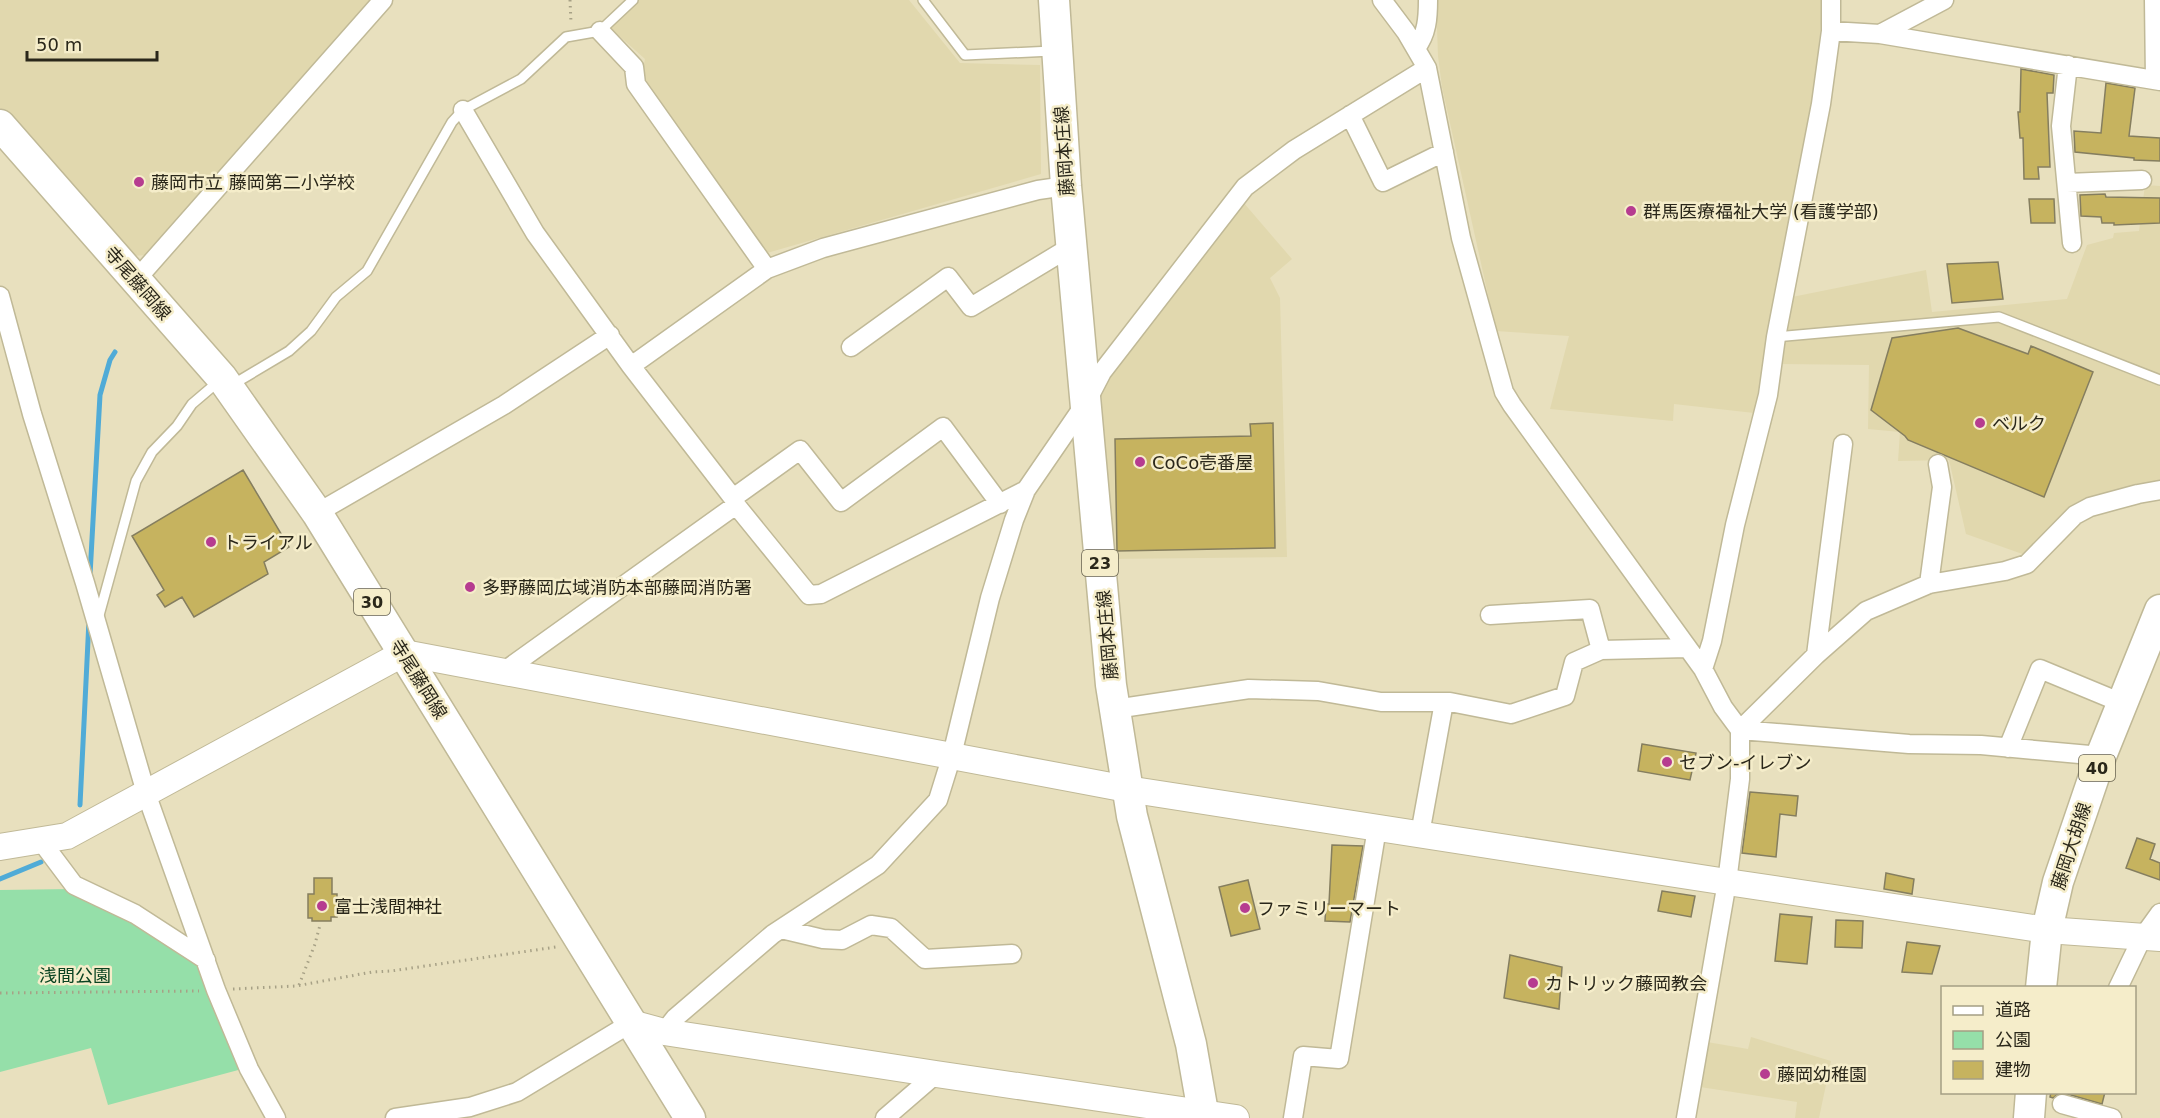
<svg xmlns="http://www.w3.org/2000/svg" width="2160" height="1118" font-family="'DejaVu Sans','Noto Sans JP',sans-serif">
	<rect width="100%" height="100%" fill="#e8e0be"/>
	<!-- built -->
	<path fill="#e1d8ae" d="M0,0H373L147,255L131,256L0,108Z
		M636,0H909L960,63L1040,65L1041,174L767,253L639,89L645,59L607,25Z
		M1436,0H1823L1815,92L1754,413L1674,404L1673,421L1550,409L1569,336L1496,331L1442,87L1438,56Z
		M2145,185L2160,186V485L2080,502L2069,511L2028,556L1966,534L1949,460L1898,461L1900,432L1868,429L1869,365L1780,364L1792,297L1926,270L1932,312L2067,299L2087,245L2113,238L2114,233L2139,231Z
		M1243,202L1292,259L1270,278L1280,298L1287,557L1108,559L1098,392Z
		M1751,1037L1831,1061L1819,1118H1795L1797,1102L1700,1087L1707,1042L1748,1049Z"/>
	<!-- green -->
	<path fill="#95dfa9" d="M73,889L136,923L200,966L242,1069L108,1105L91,1048L0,1072V890Z"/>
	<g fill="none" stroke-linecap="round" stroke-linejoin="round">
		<!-- stream -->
		<path stroke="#50abd7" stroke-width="5" d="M90,575L100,395L110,360L115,352
			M80,805L89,620
			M0,879L41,862"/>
	</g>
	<!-- building -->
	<path fill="#c6b35f" stroke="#857e5f" stroke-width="1.5" d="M2021,69L2054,75L2053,93H2047L2050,167H2038L2039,179H2024L2023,138H2020L2018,112H2020Z
		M2106,83L2135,88L2129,136L2160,138V161L2134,160V158L2075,152L2074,131L2101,133Z
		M2105,194L2106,197L2160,198V223L2114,225V223H2102L2101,217L2081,216L2080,195Z
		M2029,199H2054L2055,223H2031Z
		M1998,262L2003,299L1952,303L1947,264Z
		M1958,328L2028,354L2031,346L2093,372L2044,497L1908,440L1905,436L1871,410L1892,338Z
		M1273,423L1275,548L1117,551L1115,439L1251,436L1250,424Z
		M243,470L289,547L264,562L268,574L194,617L182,597L165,607L157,595L164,590L132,536Z
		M1642,744L1696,753L1690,780L1638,771Z
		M1750,792L1798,796L1796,816L1780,814L1776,857L1742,853Z
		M2137,838L2155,844L2150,859L2160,863V880L2126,868Z
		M1332,845L1363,846L1350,922L1325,921L1326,904H1329Z
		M1886,873L1914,879L1912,894L1884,889Z
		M314,878H332V894H337V917H331V921H312V918H308V894H314Z
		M1248,880L1260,929L1231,936L1219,887Z
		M1662,891L1695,896L1691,917L1658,911Z
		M1780,914L1812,917L1807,964L1775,961Z
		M1836,920L1863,921L1862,948L1835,947Z
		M1907,942L1940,946L1932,974L1902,972Z
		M1510,955L1562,967L1559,1009L1504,998Z
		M2051,1092H2105L2102,1104L2064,1093H2059L2053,1098L2050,1097Z"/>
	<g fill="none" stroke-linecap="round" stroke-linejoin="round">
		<!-- lane casing -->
		<g stroke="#c0b997" stroke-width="12">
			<path id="lane" d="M923,0L965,55L1052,51
				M1776,337L1999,317L2160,380
				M232,385L289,351L311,331L336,297L367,271L452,122L463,110L521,79L566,37L600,31L633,0
				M98,619L136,481L152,452L177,426L192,404L219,381"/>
		</g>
		<!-- street casing -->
		<g stroke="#c0b997" stroke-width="21">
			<path id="street" d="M1382,0L1406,32L1427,68L1461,238L1504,392L1512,405L1703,669L1723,707L1740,730V779L1727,882L1686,1118
				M2154,0L2155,80
				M600,31L634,67L636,84L767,269
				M1831,31L1880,34L2160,81
				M1880,34L1944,0
				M1416,48C1427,34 1428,18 1428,0
				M2068,65L2061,126L2072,243
				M463,110L535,233L631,366L733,498L736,505L809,595L821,594L1026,490
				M1350,115L1383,182L1444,152
				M2067,183L2142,180
				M135,281L383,0
				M0,296L32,414L85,583L146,793L216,990L249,1069L276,1118
				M851,347L948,277L971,307L1072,246
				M631,366L767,269L823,248L1038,190L1066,186
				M733,498L800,450L841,502L943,427L1000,504
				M317,513L504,405L610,335
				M1929,584L1942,487L1938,464
				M1490,615L1590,609L1601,650
				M1816,655L1843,444
				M1703,669L1712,641L1735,525L1768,395L1776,337L1821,104L1831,31V0
				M503,672L736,505
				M1115,709L1249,689L1318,691L1381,702H1450L1511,714L1565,696L1574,662L1601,650L1688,648
				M1740,730L1816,655L1866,611L1929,584L2005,571L2027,564L2075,515L2090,507L2138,494L2160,490
				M1740,730L1909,744L1981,745L2101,756
				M2008,748L2040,669L2122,703
				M1420,834L1444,702
				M41,841L74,885L135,914L206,960
				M781,929L823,939L842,940L871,925L891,928L925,959L1012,954
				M2118,988L2142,938L2160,913
				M664,1032L675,1018L773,934L878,865L938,800L952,755L990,598L1014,520L1026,490L1087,401L1102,372L1245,187L1294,150L1427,68
				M2062,1104L2112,1118
				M395,1118L470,1107L517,1092L631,1023
				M885,1118L936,1074
				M1293,1118L1303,1056L1339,1059L1377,828"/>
		</g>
		<!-- secondary casing -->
		<g stroke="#c0b997" stroke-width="28">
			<path id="secondary" d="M0,847L67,836L404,653L1127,789L1727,882L2047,930L2160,938
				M631,1023L664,1032L936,1074L1236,1118"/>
		</g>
		<!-- primary casing -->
		<g stroke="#c0b997" stroke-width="33">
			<path id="primary" d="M1054,0L1066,186L1111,685L1132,816L1191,1044L1204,1118
				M0,125L222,378L317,513L690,1118
				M2041,988L2047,930L2058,882L2101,756L2160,610
				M2029,1118L2031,1092"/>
		</g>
		<!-- path -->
		<path stroke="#a7a186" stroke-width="3" stroke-dasharray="1.5 4.5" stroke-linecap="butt" d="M570,0L571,23
			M299,985L315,944L320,925
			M233,989L296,986L372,972L391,971L556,947
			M0,993L199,991"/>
		<!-- lane -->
		<use href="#lane" stroke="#fff" stroke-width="9"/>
		<!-- street -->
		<use href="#street" stroke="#fff" stroke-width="18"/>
		<!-- secondary -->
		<use href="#secondary" stroke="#fff" stroke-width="26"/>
		<!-- primary -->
		<use href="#primary" stroke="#fff" stroke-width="30"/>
	</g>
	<!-- markers -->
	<g fill="#b63c90" stroke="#f5edca" stroke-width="2">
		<circle cx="139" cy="182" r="6"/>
		<circle cx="1631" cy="211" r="6"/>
		<circle cx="1980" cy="423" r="6"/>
		<circle cx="1140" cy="462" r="6"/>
		<circle cx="211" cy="542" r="6"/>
		<circle cx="470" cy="587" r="6"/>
		<circle cx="1667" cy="762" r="6"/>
		<circle cx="322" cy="906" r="6"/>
		<circle cx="1245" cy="908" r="6"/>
		<circle cx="1533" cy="983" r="6"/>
		<circle cx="1765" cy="1074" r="6"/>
	</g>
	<g text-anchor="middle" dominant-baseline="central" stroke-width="5" stroke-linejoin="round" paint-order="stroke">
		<!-- shield labels -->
		<g fill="#f5edca" stroke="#67624f" stroke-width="1.5">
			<rect x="1082" y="550" width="36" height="26" rx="4.5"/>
			<rect x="354" y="589" width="36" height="26" rx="4.5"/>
			<rect x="2079" y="755" width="36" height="26" rx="4.5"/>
		</g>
		<g font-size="16" font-weight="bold" fill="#2a271a">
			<text x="1100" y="563">23</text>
			<text x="372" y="602">30</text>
			<text x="2097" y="768">40</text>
		</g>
		<!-- street labels -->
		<g font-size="18" fill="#2a271a" stroke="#f5edca">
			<text transform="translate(1064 151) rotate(-94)">藤岡本庄線</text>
			<text transform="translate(138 283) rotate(49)">寺尾藤岡線</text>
			<text transform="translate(1107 635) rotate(-95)">藤岡本庄線</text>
			<text transform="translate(419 679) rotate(58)">寺尾藤岡線</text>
			<text transform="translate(2071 846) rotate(-72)">藤岡大胡線</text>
		</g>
		<!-- poi labels -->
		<g font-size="18" fill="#2a271a" stroke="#f5edca" text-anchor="start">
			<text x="151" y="182">藤岡市立 藤岡第二小学校</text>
			<text x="1643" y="211">群馬医療福祉大学 (看護学部)</text>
			<text x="1992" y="423">ベルク</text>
			<text x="1152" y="462">CoCo壱番屋</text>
			<text x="223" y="542">トライアル</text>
			<text x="482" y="587">多野藤岡広域消防本部藤岡消防署</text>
			<text x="1679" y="762">セブン-イレブン</text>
			<text x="334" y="906">富士浅間神社</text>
			<text x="1257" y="908">ファミリーマート</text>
			<text x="1545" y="983">カトリック藤岡教会</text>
			<text x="1777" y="1074">藤岡幼稚園</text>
		</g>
		<!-- park labels -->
		<g font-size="18" fill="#094321" stroke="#f5edca">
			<text x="75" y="975">浅間公園</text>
		</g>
	</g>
	<!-- legend -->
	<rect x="1941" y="986" width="195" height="108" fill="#f5edca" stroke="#a49e84" stroke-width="1.5"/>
	<rect x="1953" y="1006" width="30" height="9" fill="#ffffff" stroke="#a49e84" stroke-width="1.5"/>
	<text x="1995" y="1016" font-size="18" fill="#2a271a">道路</text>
	<rect x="1953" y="1031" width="30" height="18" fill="#95dfa9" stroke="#a49e84" stroke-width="1.5"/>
	<text x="1995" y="1046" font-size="18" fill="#2a271a">公園</text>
	<rect x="1953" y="1061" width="30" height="18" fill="#c6b35f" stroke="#a49e84" stroke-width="1.5"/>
	<text x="1995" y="1076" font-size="18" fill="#2a271a">建物</text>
	<!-- scale -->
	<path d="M27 51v9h130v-9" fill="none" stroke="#2a271a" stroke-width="3"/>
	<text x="36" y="51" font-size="18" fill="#2a271a" stroke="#f5edca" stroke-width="4.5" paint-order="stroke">50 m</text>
</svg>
